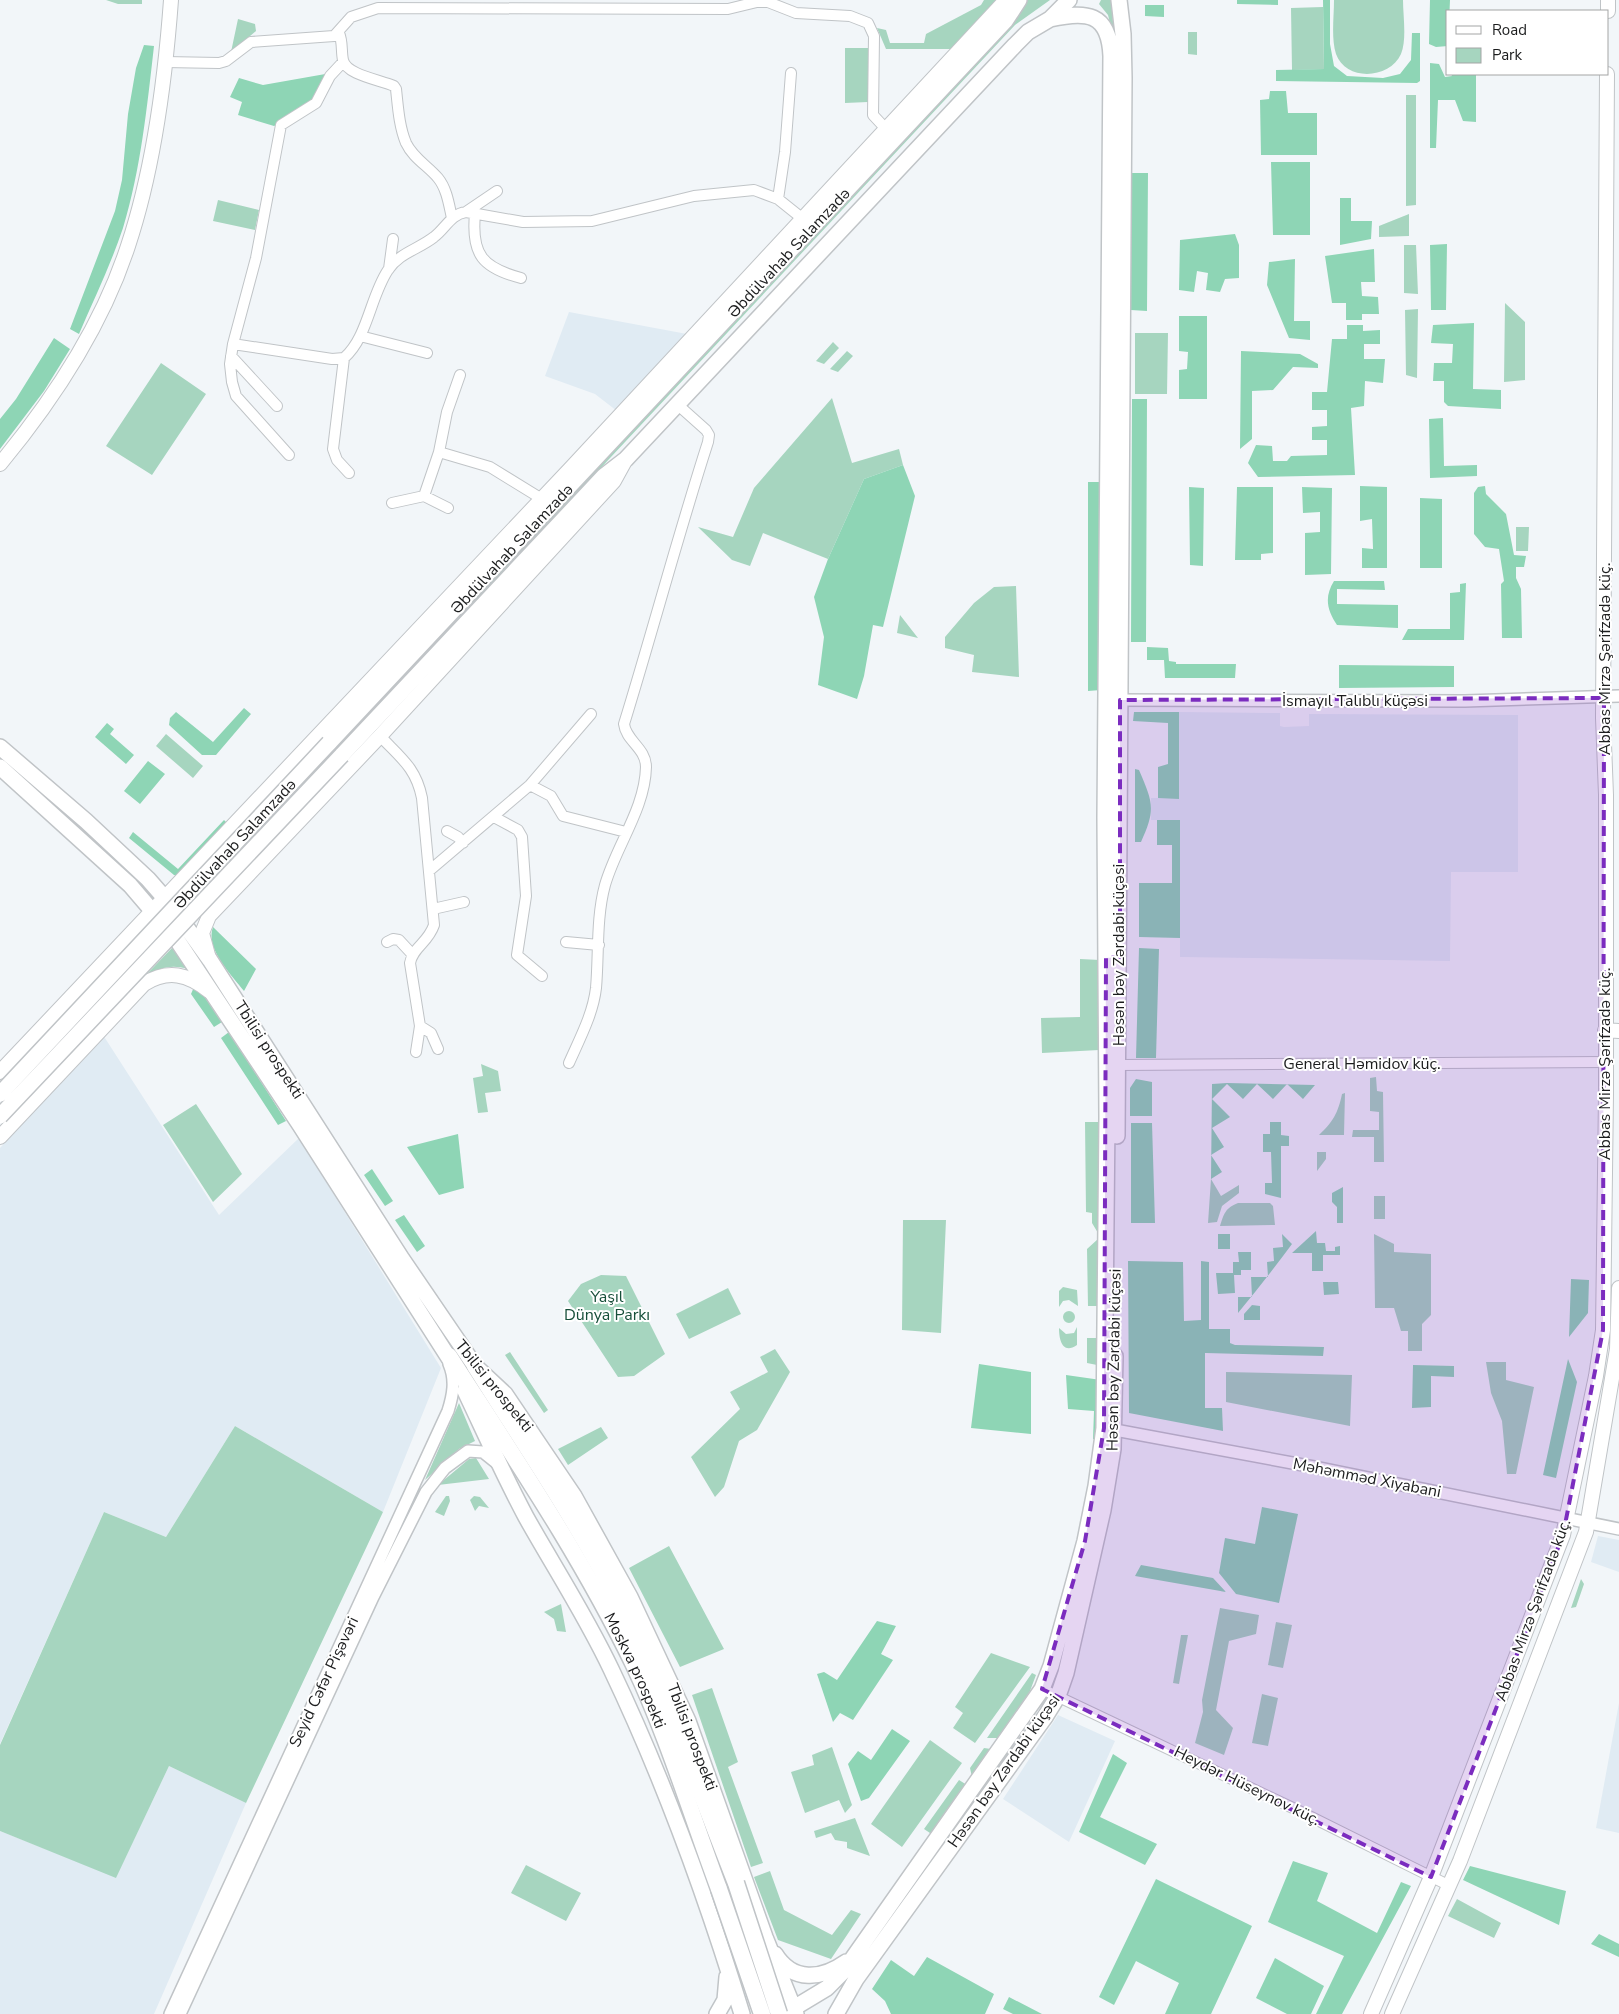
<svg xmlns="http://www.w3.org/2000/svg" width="1619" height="2014" font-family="'Nunito Sans',sans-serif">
	<rect width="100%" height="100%" fill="#f2f6f9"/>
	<!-- built -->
	<path fill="#e0ebf3" d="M569,312L687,334L617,411L595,394L545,376Z
		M1179,712L1280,713V726L1284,727L1309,726V714L1518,715V872H1451L1450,961L1180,957V820H1151V798H1179Z
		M103,1035L219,1215L299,1138L441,1368L383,1512L235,1426L166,1537L104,1512L0,1744V1148Z
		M1598,1536L1619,1540V1572L1591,1562Z
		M1619,1703V1833L1596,1828Z
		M1058,1715L1115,1741L1069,1842L1003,1799Z
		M169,1766L246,1803L154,2014H0V1831L116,1877Z"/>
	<!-- green -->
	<path fill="#a6d5bf" d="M106,0H142V4H118Z
		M984,0H999L951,49H886L877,28L886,30L890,43H924L926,34L981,5Z
		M1028,0H1050L1015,25L235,859L232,856L1012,23Z
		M1101,0H1111L1115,43L1108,15L1099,4Z
		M1334,0H1403C1403,16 1407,39 1401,54C1390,79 1346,82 1336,54C1331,38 1334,17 1334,0Z
		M1323,7L1324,69L1292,70L1291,8Z
		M238,19L255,24L256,31L231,52Z
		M1188,32H1197V55L1188,54Z
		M845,48H869L868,102L845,103Z
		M1406,95H1416V205L1406,206Z
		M218,200L259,210L255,230L213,221Z
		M1409,214V236L1379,237V226Z
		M1404,245H1416L1418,294L1404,293Z
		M1505,303L1525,322V380L1504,382Z
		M1418,309L1417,378L1406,375L1405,310Z
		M1135,333H1168L1167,394H1135Z
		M833,342L839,348L824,364L816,361Z
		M847,351L853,356L838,372L830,369Z
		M161,363L206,394L152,475L106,446Z
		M832,398L852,463L899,449L903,465L864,479L828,559L763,533L750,566L732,560L698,527L733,537L754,488Z
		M1516,527H1529L1528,551H1516Z
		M1016,586L1019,677L972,672L974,655L945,648V637L974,603L994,587Z
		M900,615L918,638L897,633Z
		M166,734L203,766L193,778L156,746Z
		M172,948L188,969C170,964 160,968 144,977Z
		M1080,959L1100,960L1099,1050L1042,1053L1041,1018L1080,1017Z
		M481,1064L498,1071L501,1091L485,1093L488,1112L478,1113L473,1078L483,1076Z
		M1376,1077L1377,1091L1383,1092L1384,1162H1374V1137H1352L1353,1130H1379V1112L1370,1111V1078Z
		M1345,1093L1344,1135H1319C1333,1122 1338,1113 1342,1094Z
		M196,1104L242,1174L213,1202L163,1125Z
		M1085,1122H1100L1098,1233L1092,1223V1213L1086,1212Z
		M1317,1152H1326V1159L1317,1171Z
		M1211,1179L1221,1196L1239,1185V1193L1222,1206L1217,1222L1208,1223Z
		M1374,1196H1385V1219H1374Z
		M1238,1203H1270L1273,1206L1275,1225L1220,1226C1224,1214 1225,1208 1238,1203Z
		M903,1220H946L941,1333L902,1330Z
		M1374,1234L1394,1244V1252L1431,1254V1315L1422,1324V1351H1408V1331H1401L1394,1308H1375Z
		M1098,1239L1099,1306H1088L1087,1249Z
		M601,1275L626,1276L665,1354L634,1376L618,1377L568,1301L581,1284Z
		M1063,1287L1077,1290L1078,1306L1069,1300L1063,1301L1059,1307V1291Z
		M728,1288L741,1314L689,1339L676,1314Z
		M1063 1317a6 6 0 1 1 12 0a6 6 0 1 1-12 0Z
		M1077,1327V1345C1062,1355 1059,1339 1059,1328L1066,1334L1074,1333Z
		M1087,1338H1098L1097,1365L1087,1363Z
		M775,1349L790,1372L757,1430L739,1441L724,1487L715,1497L691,1457L740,1409L730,1392L768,1372L760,1357Z
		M510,1352L548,1410L544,1413L505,1355Z
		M1486,1362H1506V1380L1534,1387L1516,1474H1507L1502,1421L1491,1393Z
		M1226,1372L1352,1375L1350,1426L1226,1402Z
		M459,1403L475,1441L459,1449L425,1480Z
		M235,1426L383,1512L246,1803L169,1766L116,1878L0,1831V1745L104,1512L166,1537Z
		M601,1427L608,1438L568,1465L558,1449Z
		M476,1458L489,1479L438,1485L469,1459Z
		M446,1496H449L450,1501L444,1516L435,1512Z
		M474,1496L480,1497L489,1508L479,1506L475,1511L470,1500Z
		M669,1546L724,1649L680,1667L629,1568Z
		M1581,1579L1584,1584L1576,1607L1571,1608Z
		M561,1604L566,1632L557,1631L554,1619L544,1612Z
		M1220,1608L1259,1615L1256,1634L1229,1641L1216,1710L1233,1728L1224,1755L1195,1743L1203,1712L1202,1700Z
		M1276,1622L1292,1625L1283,1668L1268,1665Z
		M1181,1635H1188L1179,1684L1173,1683Z
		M991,1653L1030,1667L975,1743L953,1728L963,1713L955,1707Z
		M1032,1673L1036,1675L1027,1699L999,1738H987Z
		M712,1688L738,1762L728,1767L763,1863L751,1867L692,1695Z
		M1262,1694L1278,1698L1268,1746L1252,1743Z
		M930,1740L962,1763L902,1847L871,1824Z
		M832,1747L852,1805L845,1813L839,1800L805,1813L791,1772L814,1765L812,1755Z
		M984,1748L991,1749L972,1777L970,1768Z
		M959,1780L967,1785L933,1835L924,1829Z
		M855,1818L870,1856L847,1848V1842L835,1840L831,1833L816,1838L814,1831Z
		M526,1865L581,1893L566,1921L511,1893Z
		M770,1871L784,1910L832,1935L851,1910L861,1914L831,1959L778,1940L754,1877Z
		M1457,1899L1501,1923L1494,1938L1448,1916Z"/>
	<!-- forest -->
	<path fill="#8ed5b5" d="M1237,0H1278V5L1237,4Z
		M1323,0H1330V44L1334,66L1347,76L1383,78L1400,74L1411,60L1412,33H1420V81L1417,83L1276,81V70L1324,69Z
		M1430,0H1450L1448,46L1436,47L1429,44Z
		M1145,5H1164V17L1145,16Z
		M144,45L154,46C147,107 141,169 123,228C111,264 94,299 79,334L70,329L115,211L122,180L128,114L136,68Z
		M1430,63L1439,64L1445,77L1452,76L1451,74H1476V122L1463,121L1455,100H1438L1436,148H1430Z
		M331,73L315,107L274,126L238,115L242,102L230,97L239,78L263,85Z
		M1270,91H1286L1288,113H1317V155H1261L1260,100L1269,99Z
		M1271,162H1310V235H1273Z
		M1131,173H1148L1147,311L1131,310Z
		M1340,198H1351V221H1372L1371,239L1340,245Z
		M1235,234L1239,245V278L1225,279L1220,292L1206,290L1208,273L1197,271L1194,292L1179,290L1180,240Z
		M1447,244L1446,310H1431L1430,245Z
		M1374,249L1375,282H1361L1362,296L1378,297L1379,314H1362V320H1346V303H1332L1325,256Z
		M1295,259L1294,321H1310V340L1289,338L1267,285L1269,262Z
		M1179,316H1207V399H1179V370L1187,369L1188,352L1179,351Z
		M1474,323L1473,389L1501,390V409L1448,406L1444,402V381H1433L1434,363H1452L1453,344L1431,343L1433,325Z
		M1347,325H1363V331L1380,330V344H1364V359H1385L1383,383L1365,381L1364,406L1351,408L1355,475L1258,477L1248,463L1256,445L1272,446L1273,461H1287L1291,456L1327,455V440H1312V427L1327,426V410H1312V392H1327L1332,339H1347Z
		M54,338L70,349L44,391L0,449V419L16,399Z
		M1241,351L1300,354L1318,364V368L1293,367L1273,390L1252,391V439L1240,449Z
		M1132,399H1147L1146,642H1131Z
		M1443,418L1444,466L1477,465V476L1430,478L1429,419Z
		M903,465L915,496L883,627L873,625L864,676L857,699L818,685L824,637L814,597L828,559L864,479Z
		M1088,482H1102L1101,690L1088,691Z
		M1360,486L1387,487V568H1362V548L1373,549L1372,519L1360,521Z
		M1485,486L1486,494L1506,514L1514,555L1526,556L1524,567H1516V578L1521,589L1522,638H1502L1501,584L1504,581L1499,549L1485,547L1474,534V493L1478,487Z
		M1189,487L1204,488L1203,566L1190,565Z
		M1237,487H1273V553L1261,554V560H1235Z
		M1302,487L1332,488L1331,574L1305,575V533L1320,532V512L1303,513Z
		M1420,498L1442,499V568H1420Z
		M1334,581H1384L1385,590L1337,589V604L1398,605V628L1337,625C1327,610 1324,597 1334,581Z
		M1466,583L1464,640H1402L1408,629H1450V593L1460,592V584Z
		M1147,647L1168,648L1169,661L1176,662V664H1236L1235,678H1165L1164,660H1147Z
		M1339,665L1454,666V687L1339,688Z
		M244,708L251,714L216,755H202L169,725L170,718L176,712L213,742Z
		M1134,712H1179V799L1158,798V767L1168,764V723L1133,721Z
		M107,723L114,729L110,734L134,755L126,764L95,737Z
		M148,761L165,774L140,804L124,791Z
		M1135,769L1139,770C1153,803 1156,809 1141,842H1135Z
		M224,820L228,824L178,876L174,875L129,838L133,832L178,869Z
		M1157,820H1180V938L1139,937V883H1172V845H1157Z
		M213,927L256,969L244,991C231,974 205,949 213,927Z
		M1139,948L1159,949L1156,1058H1136Z
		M194,987L204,995L222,1022L214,1027L191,994Z
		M229,1032L286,1121L278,1125L221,1038Z
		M1136,1079L1152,1082V1116H1130V1088Z
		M1227,1083L1315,1085L1303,1099L1287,1084L1273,1099L1257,1084L1243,1099L1227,1084L1212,1099L1230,1117L1212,1128L1224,1147L1211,1155L1222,1172L1211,1179L1212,1084Z
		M1270,1122H1281V1135L1289,1136V1146H1281V1198L1265,1194V1183H1272L1271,1152H1263V1134H1270Z
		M1131,1123H1152L1155,1223H1131Z
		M458,1134L464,1188L439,1195L407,1147Z
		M372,1169L393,1201L385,1206L364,1175Z
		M1343,1187V1223H1337V1207L1332,1202V1193Z
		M404,1215L425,1246L417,1252L395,1220Z
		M1316,1231L1317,1243H1325L1326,1251H1335V1247L1340,1246V1255H1323V1271H1312V1253H1292Z
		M1218,1234H1230V1249H1218Z
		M1282,1234L1292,1244C1275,1267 1257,1290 1238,1313V1297H1252L1251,1277H1268L1267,1262L1274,1261L1273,1248L1283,1247Z
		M1238,1252H1251V1270H1241V1275H1234L1235,1293L1218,1294L1216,1273H1233V1262H1239Z
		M1128,1261L1183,1262L1184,1321L1201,1320V1261L1209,1262V1329H1230V1343L1235,1345L1324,1347L1323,1356L1205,1353V1408H1222L1223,1431L1129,1413Z
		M1571,1279L1589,1280L1588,1313L1569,1337Z
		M1323,1282H1338L1339,1294L1324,1295Z
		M1252,1305L1260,1306V1320H1244V1314Z
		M1568,1359L1577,1382L1556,1478L1543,1475Z
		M979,1364L1031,1372V1434L971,1428Z
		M1413,1365L1454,1366V1377L1431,1376V1407L1412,1408Z
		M1066,1375L1101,1380L1098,1440L1093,1439L1094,1411L1068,1409Z
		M1262,1507L1298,1514L1279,1603L1236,1594L1219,1573L1225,1538L1255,1544Z
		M1141,1565L1213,1578L1226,1592L1135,1576Z
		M877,1621L896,1626L881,1654L893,1660L853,1720L840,1713L833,1722L817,1674L824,1672L837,1680Z
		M892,1729L910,1741L869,1798L861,1801L848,1764L858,1751L871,1760Z
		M1113,1754L1127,1763L1100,1817L1157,1844L1145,1865L1079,1832Z
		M1293,1861L1328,1873L1317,1901L1377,1933L1401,1882L1411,1886L1342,2014H1316L1344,1956L1268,1922Z
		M1470,1866L1566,1891L1559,1925L1463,1880Z
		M1156,1879L1252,1926L1211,2014H1165L1179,1983L1136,1961L1114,2005L1099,1997Z
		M1599,1934L1619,1944V1957L1591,1944Z
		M927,1957L994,1994L985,2014H891L885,2001L872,1989L891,1960L914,1976Z
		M1275,1958L1324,1986L1311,2014H1287L1256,1998Z
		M1009,1997L1042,2014H1013L1003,2009Z"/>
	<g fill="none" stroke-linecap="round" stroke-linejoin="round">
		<!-- minor casing -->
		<g stroke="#c0c4c7" stroke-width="12">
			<path id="minor" d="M339,33C343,42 341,51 343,60C346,75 381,80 394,86L396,89C398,107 399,126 406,143C413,158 428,166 438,178C447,189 449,205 452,218
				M165,62L219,63L226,61L251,42L334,36L351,17L378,8L728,9L757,2H768L796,13L850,16L868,23L874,36L873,115L886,129
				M778,199L785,152L791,73
				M466,212L497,191
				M475,214C471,255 483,268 521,278
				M389,269L393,239
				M360,336L427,353
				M233,344L332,359L344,358
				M231,356L277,406
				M439,452L447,412L460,375
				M289,455L236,396L232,382L230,364L233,344L256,258L281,125L316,103L330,76L343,62
				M349,473L337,460L333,449L344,358C368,337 370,297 388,270C399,253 419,249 434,237C445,229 451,214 466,212L523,222L592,221L694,196L754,190L778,199L803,219
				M392,503L424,496
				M448,508L424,496L439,452L490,467L542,499
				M380,736C401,758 416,768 422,798L434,925C428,943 413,947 410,963L420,1026
				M530,785L551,796L563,816L626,832
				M494,817L518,830L522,837L526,896L517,955L542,976
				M447,831L458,837L463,843
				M429,871L530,785L591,714
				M433,909L464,902
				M387,942L393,939L399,940L412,954
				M566,942L599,945
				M416,1052L420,1026L431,1033L438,1049
				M569,1063C580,1038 593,1014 596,988C599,954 596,918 605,885C616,846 645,809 646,767C646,748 626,741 624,724C653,630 678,535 708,442L709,435L706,430L678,405
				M1119,1065L1606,1062
				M1042,1689L1295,1809L1450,1886"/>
		</g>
		<!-- tertiary casing -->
		<g stroke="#c0c4c7" stroke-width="14">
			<path id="tertiary" d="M1113,700L1465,701L1619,696
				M1115,1430L1314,1467L1619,1529
				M170,2014L448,1411C453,1395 456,1380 449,1364
				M180,2014L373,1597L426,1492L445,1468L468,1451L483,1452L498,1464"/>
		</g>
		<!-- secondary casing -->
		<g stroke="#c0c4c7" stroke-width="16">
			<path id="secondary" d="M1608,11V0
				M0,464C53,400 102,326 128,246C154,168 165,82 171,0
				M208,955L202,933L209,916L380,736L614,481L625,461
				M1605,1030L1619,1031
				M0,1072L571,468L1006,0
				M0,1137L144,984C168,969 188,974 209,991
				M1371,2014L1431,1877L1563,1535L1596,1376L1603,1330L1606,1094V795L1603,718L1607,74
				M1392,2014L1460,1861L1586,1532L1617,1349L1619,1288"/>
		</g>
		<!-- primary casing -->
		<g stroke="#c0c4c7" stroke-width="18">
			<path id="primary" d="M329,743L1006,20L1019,0
				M0,747L86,821L148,879L169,903L210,960L402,1259L475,1366L505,1394L574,1496L630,1597L688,1721L765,1937L796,2014
				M342,755L604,476L626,459L1015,45L1028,32L1050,19L1069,0
				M0,767L130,885L177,940L300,1125L454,1366
				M1117,1136L1124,78L1123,34L1119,0
				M465,1391C485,1433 504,1476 526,1517C554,1567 586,1616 611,1669C664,1780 706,1896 742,2014
				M775,1954C793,1983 822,1979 846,1962
				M717,2014L725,2000L727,1977
				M784,2014L827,1988L843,1972L1042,1689L1051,1666L1085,1541L1096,1486L1104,1428L1107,1117L1105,818L1111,56C1109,12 1086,11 1050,19
				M836,2014L856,1979L1045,1717L1058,1696L1066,1673L1103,1510L1113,1449L1115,1356"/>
		</g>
		<!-- trunk casing -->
		<g stroke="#c0c4c7" stroke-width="19">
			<g id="trunk">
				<path id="s1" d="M449,1356C514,1457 582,1557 634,1665C668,1737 691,1814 719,1889"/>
				<path d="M475,1366C524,1444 577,1521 619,1603C665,1694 699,1789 736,1883"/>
			</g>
		</g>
		<!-- minor -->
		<use href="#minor" stroke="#fff" stroke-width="10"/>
		<!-- tertiary -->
		<use href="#tertiary" stroke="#fff" stroke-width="11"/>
		<!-- secondary -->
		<use href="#secondary" stroke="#fff" stroke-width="14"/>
		<!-- primary -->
		<use href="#primary" stroke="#fff" stroke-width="15"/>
		<!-- trunk -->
		<use href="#trunk" stroke="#fff" stroke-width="16"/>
		<!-- primary-bridge casing -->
		<g stroke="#c0c4c7" stroke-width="18" stroke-linecap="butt">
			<path id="primary-bridge" d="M0,1094L329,743
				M0,1116L342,755"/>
		</g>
		<!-- trunk-bridge casing -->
		<g stroke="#c0c4c7" stroke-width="19" stroke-linecap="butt">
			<path id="trunk-bridge" d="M736,1883L779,2014
				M719,1889L762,2014"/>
		</g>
		<!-- primary-bridge -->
		<use href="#primary-bridge" stroke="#fff" stroke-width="15"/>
		<!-- trunk-bridge -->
		<use href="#trunk-bridge" stroke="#fff" stroke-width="16"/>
	</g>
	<!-- marked area -->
	<path fill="#7b2cbf" fill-opacity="0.2" stroke="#7b2cbf" stroke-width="4" stroke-dasharray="10 6" stroke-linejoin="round" d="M1604,698L1603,1330L1563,1535L1431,1877L1042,1689L1085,1541L1104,1428L1106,958L1120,957V700Z"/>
	<g text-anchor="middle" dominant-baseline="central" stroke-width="4" stroke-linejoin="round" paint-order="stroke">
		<!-- street labels -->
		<g font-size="16" fill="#1c1d1e" stroke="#fff">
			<text transform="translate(789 253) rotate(-47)">Əbdülvahab Salamzadə</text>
			<text transform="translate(512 549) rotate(-47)">Əbdülvahab Salamzadə</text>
			<text transform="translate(1605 659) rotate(-90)">Abbas Mirzə Şərifzadə küç.</text>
			<text x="1355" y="701">İsmayıl Talıblı küçəsi</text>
			<text transform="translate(235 844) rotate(-47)">Əbdülvahab Salamzadə</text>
			<text transform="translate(1119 955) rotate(-90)">Həsən bəy Zərdabi küçəsi</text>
			<text transform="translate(269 1050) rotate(57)">Tbilisi prospekti</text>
			<text x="1362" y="1064">General Həmidov küç.</text>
			<text transform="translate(1605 1064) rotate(-90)">Abbas Mirzə Şərifzadə küç.</text>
			<text transform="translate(1114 1360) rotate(-89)">Həsən bəy Zərdabi küçəsi</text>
			<text transform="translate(494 1386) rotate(51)">Tbilisi prospekti</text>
			<text transform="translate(1367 1478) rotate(11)">Məhəmməd Xiyabani</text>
			<text transform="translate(1533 1610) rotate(-70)">Abbas Mirzə Şərifzadə küç.</text>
			<text stroke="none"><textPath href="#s1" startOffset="366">Moskva prospekti</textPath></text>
			<text transform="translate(324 1682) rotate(-65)">Seyid Cəfər Pişəvəri</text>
			<text transform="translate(692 1737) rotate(69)">Tbilisi prospekti</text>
			<text transform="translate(1004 1771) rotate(-55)">Həsən bəy Zərdabi küçəsi</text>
			<text transform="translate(1247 1786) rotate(26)">Heydər Hüseynov küç.</text>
		</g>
		<!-- park labels -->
		<g font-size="16" fill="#174f3a" stroke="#fff">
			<text x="607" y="1297">Yaşıl<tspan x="607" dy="18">Dünya Parkı</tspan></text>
		</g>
	</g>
	<!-- legend -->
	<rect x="1446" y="10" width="162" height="65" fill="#ffffff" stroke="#a4a5a5"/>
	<rect x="1456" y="26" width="25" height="8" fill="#ffffff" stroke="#a4a5a5"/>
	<text x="1492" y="35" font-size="15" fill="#1c1d1e">Road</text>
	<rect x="1456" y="48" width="25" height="15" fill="#a6d5bf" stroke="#a4a5a5"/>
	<text x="1492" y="60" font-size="15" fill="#1c1d1e">Park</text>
</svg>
